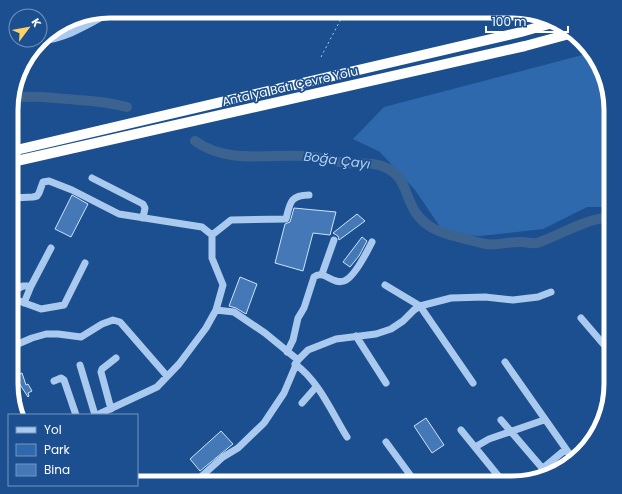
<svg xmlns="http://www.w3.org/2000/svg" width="622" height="494" font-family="Poppins,sans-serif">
	<rect width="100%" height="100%" fill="#1b4f8f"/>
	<!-- green -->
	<path fill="#2e69ad" d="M590,53L603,72L611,109V207H587L543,229L480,236L445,234L415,190L380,152L353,139L384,107Z"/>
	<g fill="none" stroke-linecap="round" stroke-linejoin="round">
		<!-- river -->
		<path stroke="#3c6290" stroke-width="10" d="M12,98C34,95 56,98 78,100C95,101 111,103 127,107
			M195,141C227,164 267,154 304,156C318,156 331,161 346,163C358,164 370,162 382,166C407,175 404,196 416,213C429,232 448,234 469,240C474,241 480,243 486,244C498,246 510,241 522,242C529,242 534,245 540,242C564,233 585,219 611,217"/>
	</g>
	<!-- building -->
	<path fill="#4478b7" stroke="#cfe3fa" d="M72,195L88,204L71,237L55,229Z
		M294,208L336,212L330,235L313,233L303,271L275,263L285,224L290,222Z
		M357,214L365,221L339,240L338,236L333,233Z
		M362,237L367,241L359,256L350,267L343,262Z
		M240,277L257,284L246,314L236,308L229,306Z
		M22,373L26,385L28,384L32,391L28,393L29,396L28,397L19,383L17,384L15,375Z
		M426,418L444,445L432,453L414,426Z
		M221,431L233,444L200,471L190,459Z"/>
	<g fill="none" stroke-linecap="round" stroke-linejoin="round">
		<!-- path -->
		<path stroke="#a9c9ee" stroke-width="1" stroke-dasharray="2 3" stroke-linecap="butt" d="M321,57L343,15"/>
		<!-- minor -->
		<path stroke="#a9c9ee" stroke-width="7" d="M350,13L353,15L367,13
			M40,41C64,39 84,27 104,16
			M92,178L143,204L145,208L143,218
			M12,198L33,197L37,196L39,193L43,182L49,181L72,190L119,214L202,227L212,235V258L223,285L216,310L206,328L179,364L157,387L97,415
			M212,235L231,220L286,219C290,203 290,195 309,195
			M322,274L334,240
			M385,285L420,306L473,383
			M31,286L51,248
			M11,292L23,286H31L24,303
			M11,298L41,309L64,305L85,263
			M216,310L234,312L265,333L298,360
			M581,318L611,353
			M356,336L386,383
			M11,347L32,338L46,334H58L81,337L102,324L113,320L120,322L167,376
			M287,352L293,340L298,318L304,308L314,277C324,269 332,285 344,281C354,278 367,252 372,242
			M505,362L573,459
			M295,364C319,381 332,413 347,437
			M80,365L95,415
			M54,381L61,378L64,380L76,415
			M302,403L316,387
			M111,409L101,372L102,369L116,358
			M501,420L549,476
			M461,430L504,483
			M386,442L416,483
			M475,447L489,439L544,420
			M542,469L566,449
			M194,483L223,457L238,448L264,423L284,393L298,360L308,350L336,339L376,334L391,329L403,321L414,310L420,306L451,298L485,297L513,300L538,297L551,292
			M251,483L260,478"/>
		<!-- highway -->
		<path stroke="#fff" stroke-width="10" d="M12,151L521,32L556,22
			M12,162L525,46L573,33"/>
	</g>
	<g text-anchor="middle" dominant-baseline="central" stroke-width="3.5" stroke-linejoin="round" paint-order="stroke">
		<!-- street labels -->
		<g font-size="12" fill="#fff" stroke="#1b4f8f">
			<text transform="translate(290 86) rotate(-13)">Antalya Batı Çevre Yolu</text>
		</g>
		<!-- water labels -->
		<g font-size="13" font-style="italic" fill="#b5d3f5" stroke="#1b4f8f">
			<text transform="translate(337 160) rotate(7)">Boğa Çayı</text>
		</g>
	</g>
	<!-- crop -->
	<path d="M0 0H622V494H0ZM110 18H512A92 92 0 0 1 604 110V384A92 92 0 0 1 512 476H110A92 92 0 0 1 18 384V110A92 92 0 0 1 110 18Z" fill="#1b4f8f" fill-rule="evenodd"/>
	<path fill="none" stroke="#fff" stroke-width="5" d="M110 18H512A92 92 0 0 1 604 110V384A92 92 0 0 1 512 476H110A92 92 0 0 1 18 384V110A92 92 0 0 1 110 18Z"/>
	<!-- legend -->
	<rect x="8" y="414" width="130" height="72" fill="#1b4f8f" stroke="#7695bc"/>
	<rect x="16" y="427" width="20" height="6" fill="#a9c9ee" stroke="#7695bc"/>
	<text x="44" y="434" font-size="12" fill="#ffffff">Yol</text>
	<rect x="16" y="444" width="20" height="12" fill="#2e69ad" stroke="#7695bc"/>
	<text x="44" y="454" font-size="12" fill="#ffffff">Park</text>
	<rect x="16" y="464" width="20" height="12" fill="#4478b7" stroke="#7695bc"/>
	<text x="44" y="474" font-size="12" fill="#ffffff">Bina</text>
	<!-- north arrow -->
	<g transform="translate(28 28) rotate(58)"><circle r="19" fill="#1b4f8f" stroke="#7695bc"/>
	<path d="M0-3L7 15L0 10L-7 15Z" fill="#ffd166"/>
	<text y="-6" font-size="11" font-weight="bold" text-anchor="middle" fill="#ffffff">K</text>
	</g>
	<!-- scale -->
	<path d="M486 26v6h82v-6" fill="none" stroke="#ffffff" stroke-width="2"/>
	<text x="492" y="26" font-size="12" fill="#ffffff" stroke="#1b4f8f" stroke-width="3" paint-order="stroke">100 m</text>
</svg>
